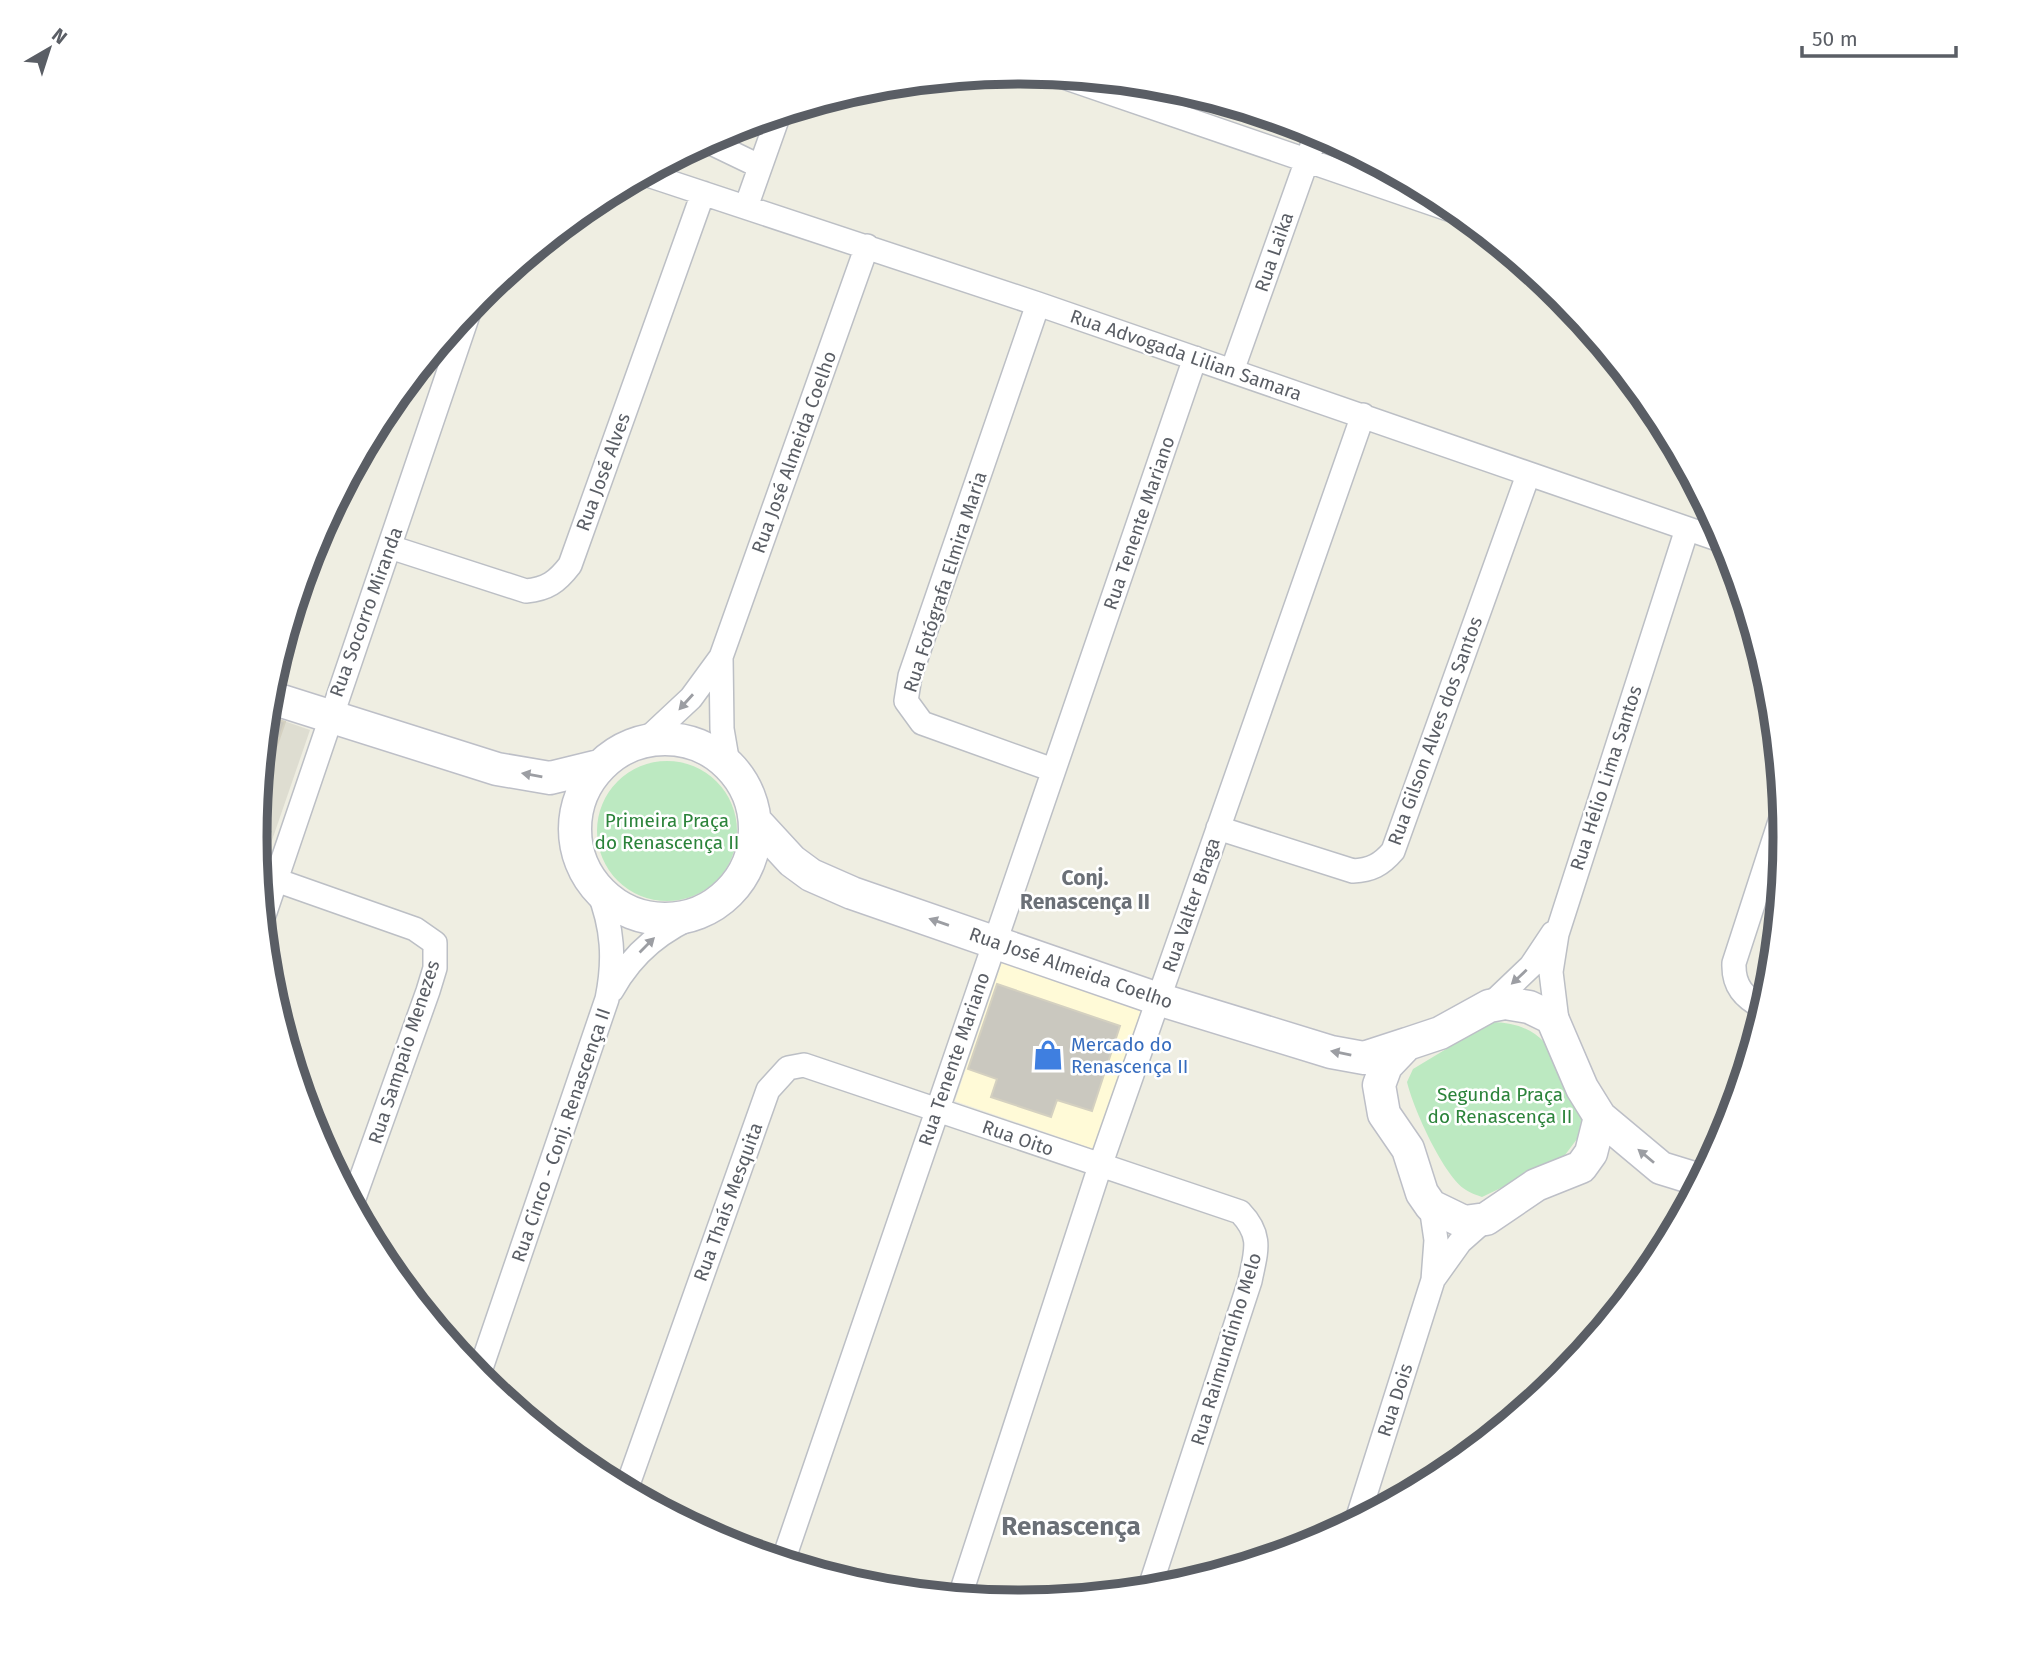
<svg xmlns="http://www.w3.org/2000/svg" width="2040" height="1674" font-family="'Fira Sans',sans-serif">
	<rect width="100%" height="100%" fill="#efeee2"/>
	<!-- commercial -->
	<path fill="#fffad7" d="M1002,962L1141,1010L1094,1149L955,1101Z"/>
	<!-- education -->
	<path fill="#deddd1" d="M267,715L310,730L259,878L255,837Z"/>
	<!-- green -->
	<path fill="#bce9c1" d="M597 831a70 70 0 1 1 140 0a70 70 0 1 1-140 0Z
		M1491,1022C1553,1023 1558,1065 1583,1114L1577,1139L1562,1159L1482,1197C1477,1195 1470,1193 1466,1190C1444,1177 1413,1108 1407,1082L1413,1069Z"/>
	<!-- building -->
	<path fill="#cac8bf" stroke="#d4d0c0" stroke-width="2" d="M267,716L285,722L267,774L261,773Z
		M997,984L1120,1026L1092,1111L1057,1100L1051,1117L991,1097L997,1079L968,1069Z"/>
	<g fill="none" stroke-linecap="round" stroke-linejoin="round">
		<!-- street casing -->
		<g stroke="#bcbfc5" stroke-width="26">
			<path id="street" d="M1058,75L1460,213
				M707,141L759,166
				M645,174L1038,304L1726,542
				M746,207L779,114
				M1038,304L910,676L906,701L922,723L1053,770
				M1232,371L1317,132
				M390,547L526,591C547,589 557,582 570,565L703,193
				M645,741L691,698L721,657
				M728,764L722,729L721,657L867,246
				M1218,828L1353,871C1371,870 1381,865 1393,851L1528,475
				M276,880L415,929L435,943V968L428,991L352,1204
				M263,918L471,306
				M612,990C634,951 663,929 703,912
				M1489,1006L1531,966L1553,933
				M1764,1008C1744,998 1733,986 1734,963L1783,812
				M1558,1029L1551,972L1557,934L1687,529
				M1435,1277L1460,1242L1486,1219
				M478,1377L607,999C615,960 613,927 598,890
				M626,1490L768,1090L788,1068L804,1065L1240,1212C1263,1236 1256,1251 1250,1281L1149,1590
				M1357,1520L1433,1280L1436,1240L1431,1206
				M783,1561L1195,358
				M960,1596L1100,1166L1363,415"/>
		</g>
		<!-- secondary casing -->
		<g stroke="#bdbfc7" stroke-width="35">
			<path id="secondary" d="M269,697L497,769L550,778L599,766
				M575 829a90 90 0 1 1 180 0a90 90 0 1 1-180 0Z
				M757,823L792,861L811,875L852,893L1158,999L1331,1052L1364,1058L1407,1044
				M1505,1003L1529,1007L1552,1018L1582,1088L1600,1117L1591,1153L1581,1167L1536,1185L1486,1219L1464,1222L1431,1206L1422,1193L1408,1149L1384,1114L1379,1085L1386,1066L1407,1044L1440,1033L1489,1006Z
				M1600,1117L1661,1168L1700,1180"/>
		</g>
		<!-- path -->
		<path stroke="#94caaa" stroke-width="3.5" stroke-dasharray="7 3.5" stroke-linecap="butt" d="M256,828L271,833"/>
		<!-- street -->
		<use href="#street" stroke="#fff" stroke-width="23"/>
		<!-- secondary -->
		<use href="#secondary" stroke="#fff" stroke-width="32"/>
	</g>
	<!-- one-way arrows -->
	<defs><path id="oneway-solid" d="M-6-.8H1V-3.2L6.5 0L1 3.2V.8H-6Z" transform="scale(1.75)"/></defs>
	<g fill="#9c9ea3">
		<use href="#oneway-solid" transform="translate(686 702) rotate(132)"/>
		<use href="#oneway-solid" transform="translate(532 775) rotate(-170)"/>
		<use href="#oneway-solid" transform="translate(939 922) rotate(-161)"/>
		<use href="#oneway-solid" transform="translate(647 945) rotate(-45)"/>
		<use href="#oneway-solid" transform="translate(1519 977) rotate(137)"/>
		<use href="#oneway-solid" transform="translate(1341 1053) rotate(-169)"/>
		<use href="#oneway-solid" transform="translate(1646 1156) rotate(-140)"/>
	</g>
	<!-- icons -->
	<defs>
		<g id="shop-bare" transform="scale(2.415)"><path d="M-5-2.5h2.3a2.7 3.5 0 0 1 5.4 0H5L5.5 6h-11ZM-1.5-2.5h3a1.5 2.3 0 0 0-3 0Z" fill="#3f7fe0" stroke="#fff" stroke-width="2.5" paint-order="stroke"/></g>
	</defs>
	<g fill-rule="evenodd">
		<use href="#shop-bare" x="1048" y="1055"/>
	</g>
	<g text-anchor="middle" dominant-baseline="central" stroke-width="5" stroke-linejoin="round" paint-order="stroke">
		<!-- street labels -->
		<g font-size="19" fill="#5a5e65" stroke="#fff">
			<text transform="translate(1274 252) rotate(-71)">Rua Laika</text>
			<text transform="translate(1186 355) rotate(19)">Rua Advogada Lilian Samara</text>
			<text transform="translate(794 452) rotate(-70)">Rua José Almeida Coelho</text>
			<text transform="translate(603 472) rotate(-70)">Rua José Alves</text>
			<text transform="translate(1139 523) rotate(-71)">Rua Tenente Mariano</text>
			<text transform="translate(945 582) rotate(-72)">Rua Fotógrafa Elmira Maria</text>
			<text transform="translate(366 612) rotate(-70)">Rua Socorro Miranda</text>
			<text transform="translate(1435 731) rotate(-70)">Rua Gilson Alves dos Santos</text>
			<text transform="translate(1606 778) rotate(-72)">Rua Hélio Lima Santos</text>
			<text transform="translate(1191 905) rotate(-71)">Rua Valter Braga</text>
			<text transform="translate(1071 968) rotate(19)">Rua José Almeida Coelho</text>
			<text transform="translate(404 1052) rotate(-72)">Rua Sampaio Menezes</text>
			<text transform="translate(954 1059) rotate(-71)">Rua Tenente Mariano</text>
			<text transform="translate(561 1135) rotate(-71)">Rua Cinco - Conj. Renascença II</text>
			<text transform="translate(1018 1138) rotate(19)">Rua Oito</text>
			<text transform="translate(728 1202) rotate(-70)">Rua Thaís Mesquita</text>
			<text transform="translate(1226 1349) rotate(-73)">Rua Raimundinho Melo</text>
			<text transform="translate(1395 1400) rotate(-72)">Rua Dois</text>
		</g>
		<!-- park labels -->
		<g font-size="19" fill="#2b833a" stroke="#fff">
			<text x="667" y="820">Primeira Praça<tspan x="667" dy="22">do Renascença II</tspan></text>
			<text x="1500" y="1094">Segunda Praça<tspan x="1500" dy="22">do Renascença II</tspan></text>
		</g>
		<!-- shop labels -->
		<g font-size="19" fill="#366cbe" stroke="#fff" text-anchor="start">
			<text x="1071" y="1044">Mercado do<tspan x="1071" dy="22">Renascença II</tspan></text>
		</g>
		<!-- neighbourhood labels -->
		<g font-size="21" font-weight="bold" fill="#6b7077" stroke="#fff">
			<text x="1085" y="878">Conj.<tspan x="1085" dy="24">Renascença II</tspan></text>
		</g>
		<!-- district labels -->
		<g font-size="26" font-weight="bold" fill="#6b7077" stroke="#fff">
			<text x="1071" y="1526">Renascença</text>
		</g>
	</g>
	<!-- crop -->
	<path d="M0 0H2040V1674H0ZM267 837a753 753 0 1 1 1506 0a753 753 0 1 1-1506 0Z" fill="#fff" fill-rule="evenodd"/>
	<path fill="none" stroke="#5a5e65" stroke-width="9" d="M267 837a753 753 0 1 1 1506 0a753 753 0 1 1-1506 0Z"/>
	<!-- north arrow -->
	<g transform="translate(49 49) rotate(39)" stroke="#ffffff" stroke-width="5" paint-order="stroke">
	<path d="M0-5L12 26L0 18L-12 26Z" fill="#5a5e65"/>
	<text y="-10" font-size="19" font-weight="bold" text-anchor="middle" fill="#5a5e65">N</text>
	</g>
	<!-- scale -->
	<path d="M1802 46v10h154v-10" fill="none" stroke="#5a5e65" stroke-width="3.5"/>
	<text x="1812" y="46" font-size="21" fill="#5a5e65" stroke="#ffffff" stroke-width="5" paint-order="stroke">50 m</text>
</svg>
